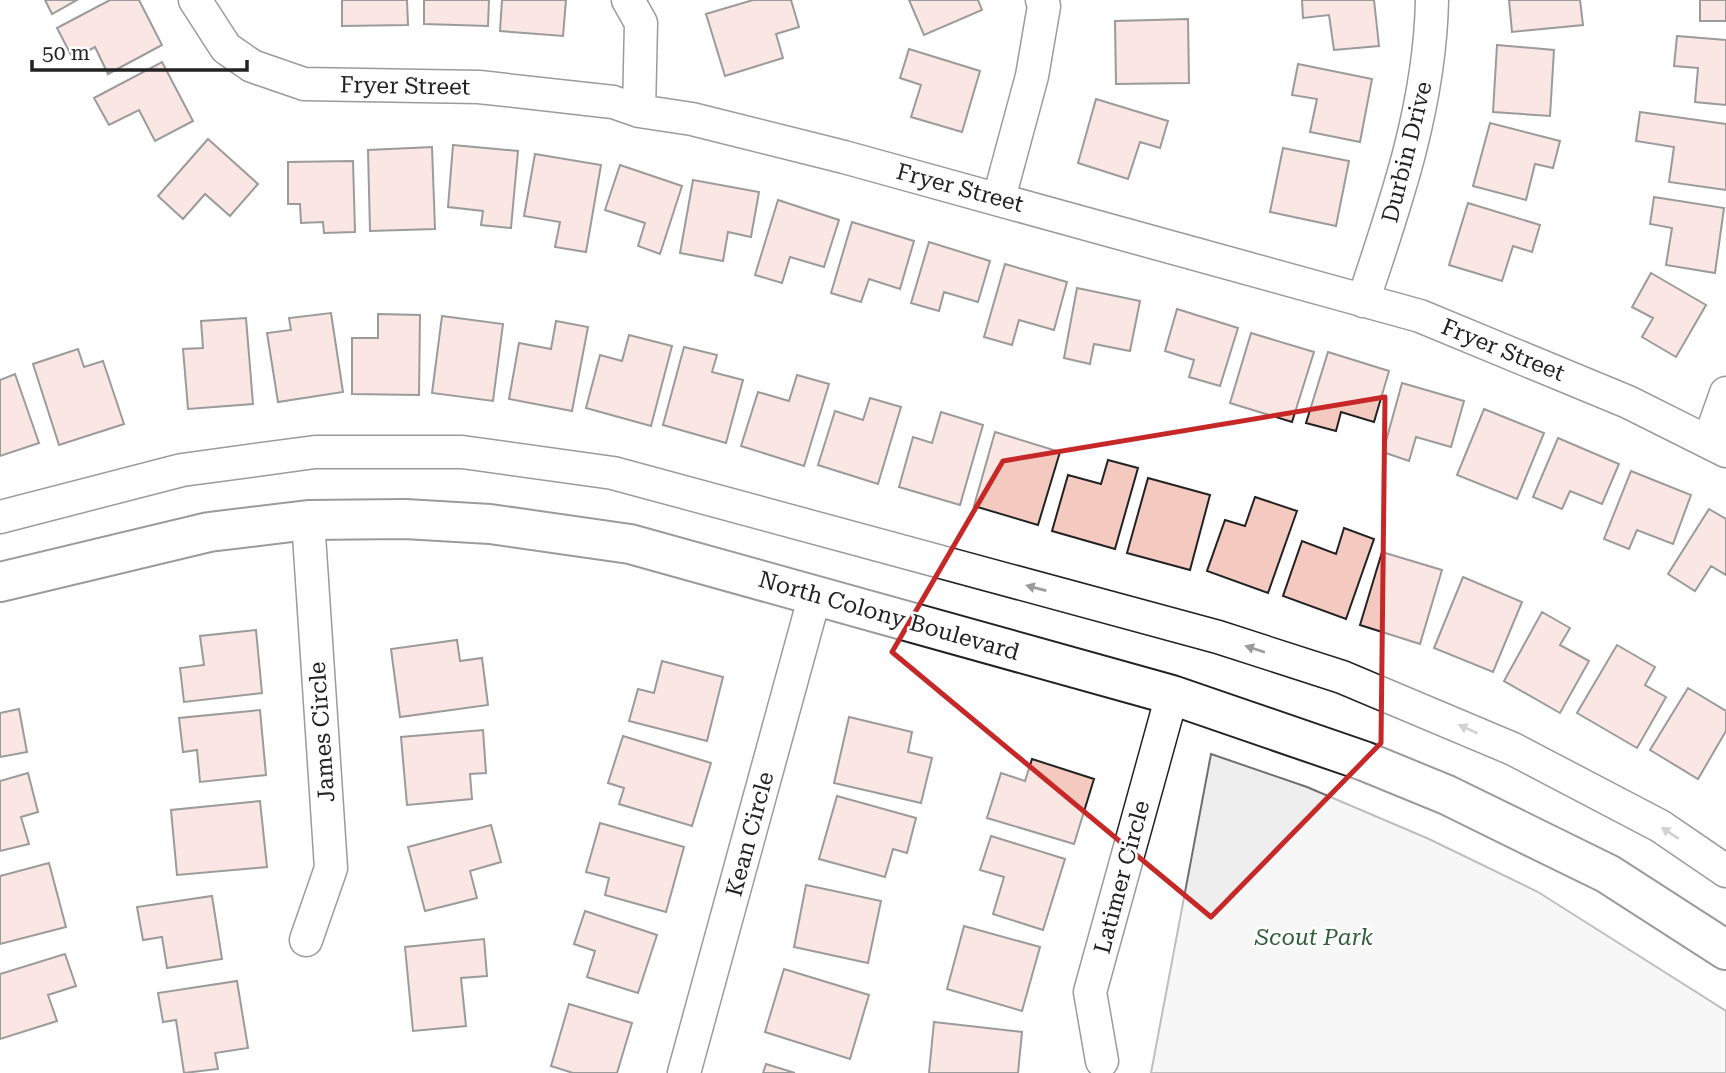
<svg xmlns="http://www.w3.org/2000/svg" width="1726" height="1073" font-family="'Roboto Serif',serif">
	<rect width="100%" height="100%" fill="#fff"/>
	<!-- green -->
	<path fill="#eee" stroke="#6f6f6f" stroke-width="2" d="M1211,754L1307,787L1429,839L1538,892L1726,1011V1073H1151Z"/>
	<!-- building -->
	<path fill="#f3c9c0" stroke="#222" stroke-width="2" d="M45,0H77L52,14Z
		M110,0H139L162,45L108,74L95,47L73,59L57,28Z
		M342,0H407L408,25L342,26Z
		M424,0H489L488,26L424,24Z
		M502,0H566L563,36L500,31Z
		M753,0H791L799,27L776,34L783,58L725,76L706,14Z
		M909,0H978L982,10L924,35Z
		M1302,0H1374L1379,46L1334,50L1329,15L1303,18Z
		M1509,0H1580L1583,25L1512,32Z
		M1700,0H1726V21H1700Z
		M1188,19L1189,83L1116,84L1115,21Z
		M1677,36L1726,40V105L1695,102L1698,68L1674,66Z
		M1497,45L1554,50L1550,116L1493,112Z
		M909,49L980,71L962,132L911,117L921,85L900,78Z
		M162,62L193,121L155,141L139,110L109,125L94,98Z
		M1298,64L1372,79L1360,142L1310,132L1317,99L1292,95Z
		M1096,99L1168,121L1160,148L1140,142L1128,179L1078,163Z
		M1640,112L1726,124V190L1669,182L1674,147L1636,141Z
		M1490,123L1560,141L1553,168L1535,164L1526,200L1473,186Z
		M208,139L258,184L230,216L205,194L183,219L158,196Z
		M453,145L518,151L511,228L481,225L483,211L448,207Z
		M432,147L435,229L370,231L368,150Z
		M1283,148L1349,161L1336,226L1270,212Z
		M535,154L601,165L586,252L555,247L560,222L524,216Z
		M353,161L355,232L324,233L323,222L301,223L300,204H288V162Z
		M620,165L682,186L660,254L638,246L645,223L605,210Z
		M693,180L759,192L751,237L728,232L723,261L680,253Z
		M1654,197L1724,208L1715,273L1666,265L1672,228L1650,224Z
		M778,200L839,220L824,267L790,257L782,283L755,275Z
		M1468,203L1540,225L1532,252L1513,246L1502,281L1449,265Z
		M852,222L914,241L900,289L869,279L861,302L831,293Z
		M929,242L990,261L978,302L944,292L939,311L911,303Z
		M1005,264L1067,282L1054,330L1019,320L1012,345L984,337Z
		M1651,273L1706,305L1676,357L1642,337L1653,318L1632,307Z
		M1077,288L1140,301L1130,351L1094,344L1090,364L1064,358Z
		M1177,309L1238,328L1220,386L1189,377L1194,360L1165,351Z
		M331,313L343,392L278,402L267,333L291,330L289,318Z
		M378,314L420,315L419,395L352,394V338H378Z
		M442,316L503,324L493,401L432,393Z
		M246,318L253,404L188,409L183,349L203,348L201,321Z
		M556,321L588,327L572,411L509,399L519,343L551,349Z
		M1251,333L1314,352L1292,422L1230,403Z
		M629,335L672,346L651,426L586,408L600,355L622,361Z
		M684,347L717,355L712,372L743,380L726,443L663,425Z
		M78,349L84,367L103,361L124,424L59,445L33,364Z
		M1328,352L1389,371L1374,422L1341,412L1336,431L1306,423Z
		M15,374L39,443L0,456V380Z
		M797,375L829,384L804,466L741,446L758,392L789,401Z
		M1402,383L1464,401L1451,447L1416,437L1409,461L1383,452Z
		M870,398L901,407L878,484L818,465L835,411L863,420Z
		M1484,409L1544,433L1517,499L1457,475Z
		M941,412L983,425L960,505L899,487L913,437L932,443Z
		M995,432L1060,452L1038,525L974,506Z
		M1558,438L1619,464L1602,504L1570,491L1562,509L1533,497Z
		M1108,460L1138,468L1115,549L1052,531L1068,475L1101,484Z
		M1631,471L1691,495L1673,544L1637,530L1629,549L1604,539Z
		M1148,478L1210,495L1190,570L1127,553Z
		M1255,497L1297,511L1268,593L1207,571L1225,520L1245,526Z
		M1709,509L1726,519V575L1711,566L1695,591L1668,574Z
		M1344,528L1374,539L1346,619L1283,596L1302,541L1336,554Z
		M1382,552L1442,570L1420,644L1360,625Z
		M1463,577L1522,602L1493,672L1434,648Z
		M1542,612L1570,628L1560,645L1589,661L1560,713L1504,681Z
		M256,630L262,693L184,702L180,668L204,665L200,636Z
		M457,640L460,661L482,658L488,705L400,717L391,649Z
		M1617,645L1655,667L1645,685L1666,697L1637,748L1577,713Z
		M662,661L723,677L707,741L629,721L638,689L654,693Z
		M1688,688L1726,711V731L1698,779L1650,750Z
		M19,709L27,752L0,757V713Z
		M260,710L266,775L200,782L197,750L183,752L179,718Z
		M849,717L912,732L908,752L932,758L921,803L834,783Z
		M483,730L486,773L470,774L472,799L407,805L401,737Z
		M623,736L711,763L692,826L619,804L624,788L608,783Z
		M1032,759L1094,779L1074,844L987,818L1001,773L1025,781Z
		M28,773L38,812L21,817L29,844L0,851V781Z
		M837,796L916,818L907,853L893,849L885,877L819,859Z
		M260,801L267,867L177,875L171,810Z
		M600,823L684,847L666,912L605,895L609,878L586,872Z
		M491,825L501,862L470,871L477,898L425,911L408,847Z
		M991,836L1065,859L1043,930L993,914L1004,877L980,870Z
		M49,863L66,927L0,944V876Z
		M806,885L881,901L868,963L794,947Z
		M212,896L222,959L167,968L162,937L143,940L137,907Z
		M585,911L657,935L638,993L587,977L595,951L574,944Z
		M964,926L1040,947L1022,1011L947,989Z
		M484,939L487,976L461,978L466,1026L413,1031L405,947Z
		M65,954L76,986L48,995L57,1021L0,1039V974Z
		M784,969L869,995L850,1059L765,1032Z
		M237,981L248,1048L215,1053L218,1069L184,1073L176,1020L163,1022L158,993Z
		M569,1004L632,1023L617,1073H573L551,1066Z
		M934,1022L1022,1032L1018,1073H929Z
		M766,1064L795,1073H763Z"/>
	<g fill="none" stroke-linecap="round" stroke-linejoin="round">
		<!-- minor casing -->
		<g stroke="#222" stroke-width="35">
			<path id="minor" d="M195,0L226,48L252,66L304,84L479,87L613,102L639,111L692,119L844,157L1420,316L1628,402L1726,451
				M628,0L641,23L639,111
				M999,198L1032,76L1044,6L1042,0
				M1363,301C1396,203 1430,105 1432,0
				M1709,441L1726,393
				M0,517L182,470L315,452H462L613,473L1218,637L1342,677L1513,749L1660,826L1726,871
				M306,940L331,868L308,520
				M1102,1061L1090,992L1172,695
				M684,1073L815,595"/>
		</g>
		<!-- major casing -->
		<g stroke="#222" stroke-width="42">
			<path id="major" d="M0,582L209,532L308,520L405,519L490,524L630,544L1172,695L1364,761L1447,795L1608,874L1726,950"/>
		</g>
		<!-- minor -->
		<use href="#minor" stroke="#fff" stroke-width="32"/>
		<!-- major -->
		<use href="#major" stroke="#fff" stroke-width="38"/>
	</g>
	<!-- one-way arrows -->
	<defs><path id="oneway-solid" d="M-6-.8H1V-3.2L6.5 0L1 3.2V.8H-6Z" transform="scale(1.75)"/></defs>
	<g fill="#9c9c9c">
		<use href="#oneway-solid" transform="translate(1036 588) rotate(-165)"/>
		<use href="#oneway-solid" transform="translate(1255 649) rotate(-162)"/>
		<use href="#oneway-solid" transform="translate(1468 729) rotate(-156)"/>
		<use href="#oneway-solid" transform="translate(1670 833) rotate(-146)"/>
	</g>
	<!-- marked area -->
	<path d="M0 0H1726V1073H0ZM1385,397L1381,743L1211,917L892,652L1003,461Z" fill="#fff" fill-opacity=".55" fill-rule="evenodd"/>
	<path fill="none" stroke="#c62828" stroke-width="5" stroke-linejoin="round" d="M1385,397L1381,743L1211,917L892,652L1003,461Z"/>
	<g text-anchor="middle" dominant-baseline="central" stroke-width="5" stroke-linejoin="round" paint-order="stroke">
		<!-- street labels -->
		<g font-size="23" fill="#222" stroke="#fff">
			<text transform="translate(405 86) rotate(1)">Fryer Street</text>
			<text transform="translate(1407 152) rotate(-76)">Durbin Drive</text>
			<text transform="translate(960 188) rotate(15)">Fryer Street</text>
			<text transform="translate(1503 350) rotate(22)">Fryer Street</text>
			<text transform="translate(889 616) rotate(16)">North Colony Boulevard</text>
			<text transform="translate(322 732) rotate(-94)">James Circle</text>
			<text transform="translate(750 834) rotate(-75)">Kean Circle</text>
			<text transform="translate(1122 877) rotate(-75)">Latimer Circle</text>
		</g>
		<!-- park labels -->
		<g font-size="23" font-style="italic" fill="#2f5e38" stroke="#fff">
			<text x="1314" y="937">Scout Park</text>
		</g>
	</g>
	<!-- scale -->
	<path d="M32 60v10h215v-10" fill="none" stroke="#222222" stroke-width="3.5"/>
	<text x="42" y="60" font-size="21" fill="#222222" stroke="#ffffff" stroke-width="5" paint-order="stroke">50 m</text>
</svg>
